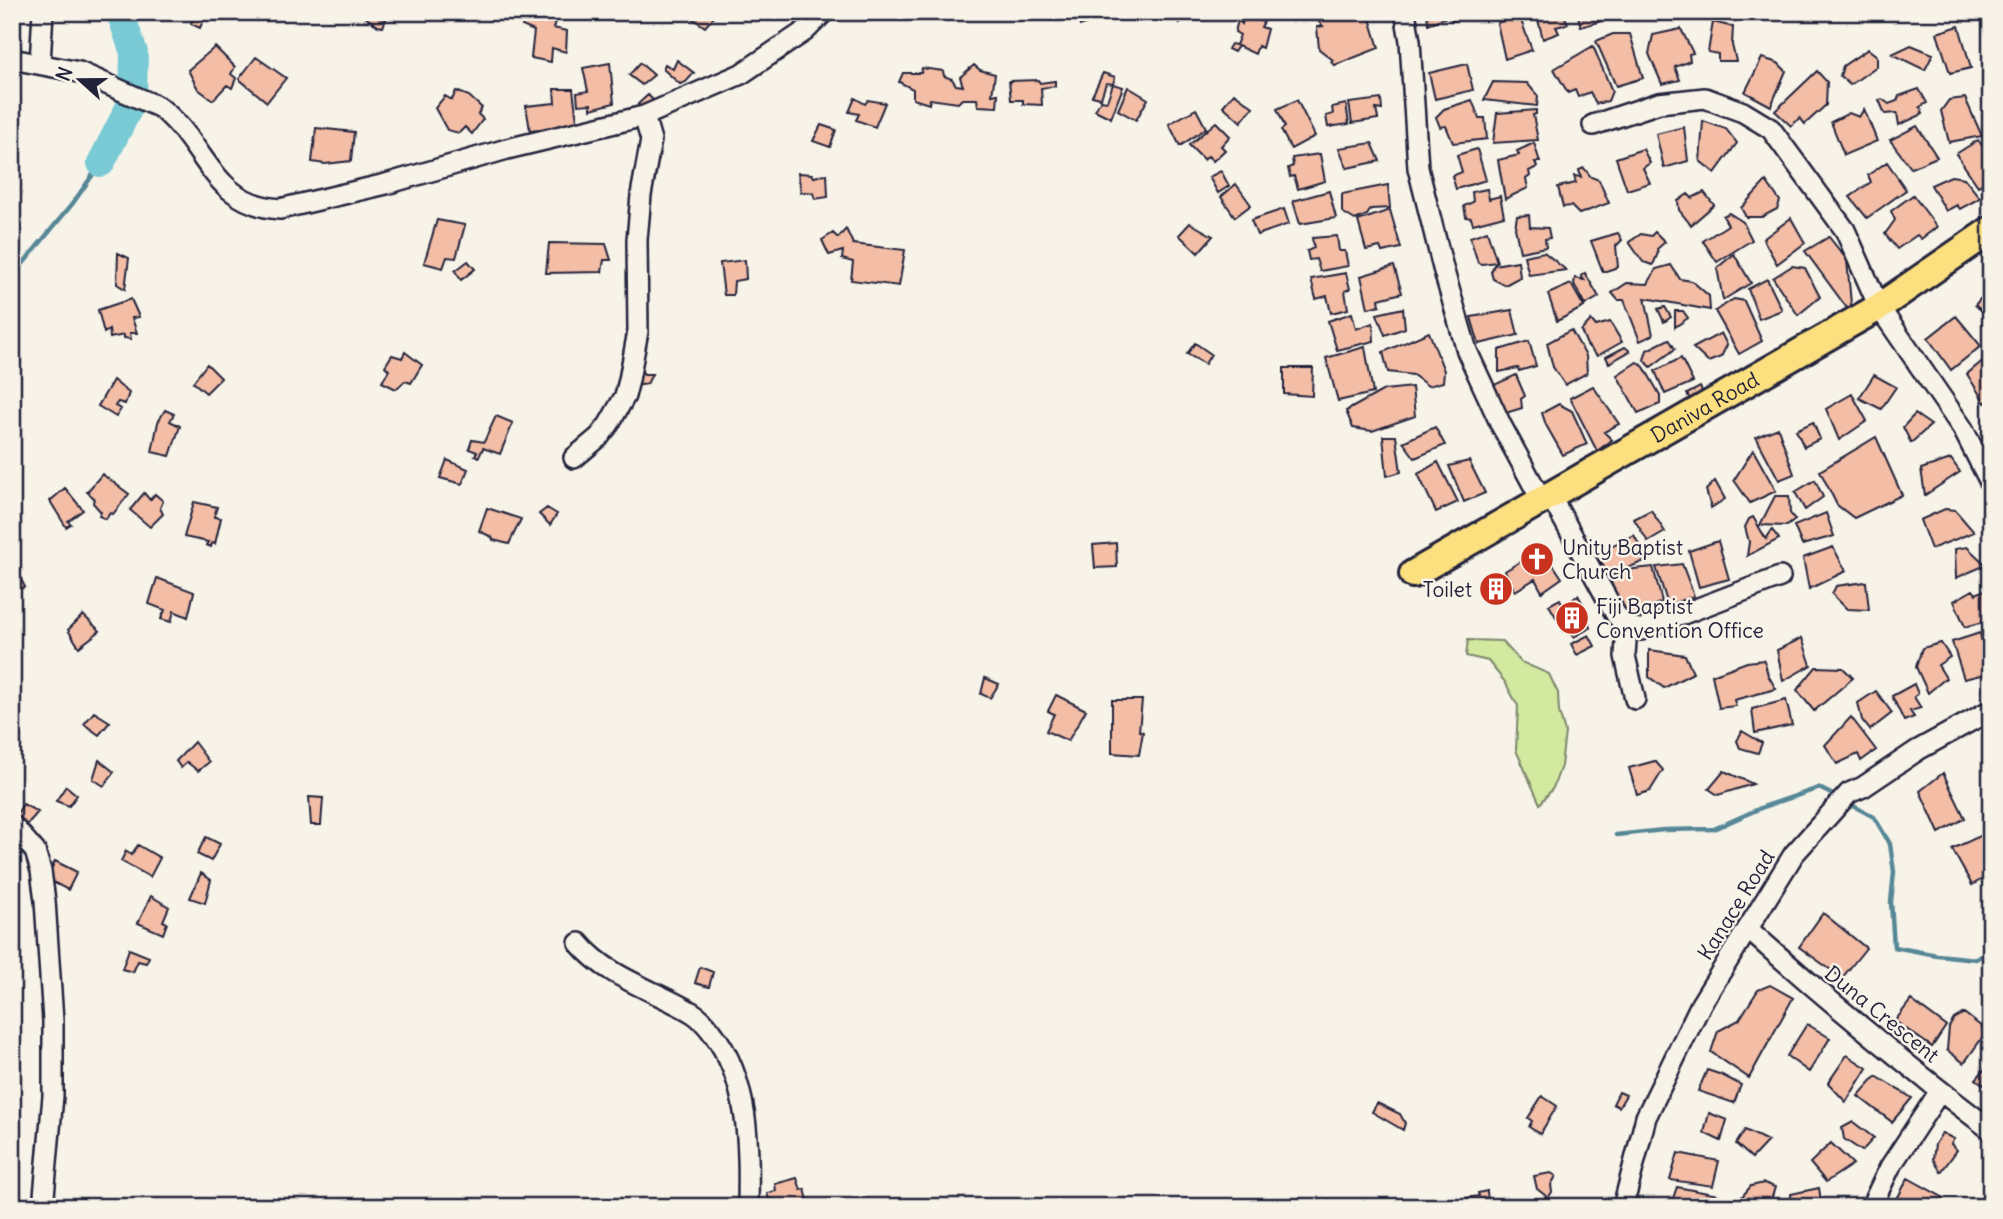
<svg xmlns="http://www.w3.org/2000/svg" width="2003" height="1219" font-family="Delius,sans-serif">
	<rect width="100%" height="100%" fill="#f7f3e8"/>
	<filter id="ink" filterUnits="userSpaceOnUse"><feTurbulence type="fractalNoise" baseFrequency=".0143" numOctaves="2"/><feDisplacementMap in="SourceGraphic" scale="14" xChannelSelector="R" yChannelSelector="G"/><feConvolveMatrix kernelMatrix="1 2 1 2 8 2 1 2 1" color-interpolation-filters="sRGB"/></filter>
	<g filter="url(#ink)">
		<!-- green -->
		<path fill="#d2e99f" stroke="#7a866d" stroke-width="2" d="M1468,640L1502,641L1521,662L1549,674L1558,693L1559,712L1565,732L1561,766L1553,788L1540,804L1516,750L1518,706L1505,682L1488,661L1466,656Z"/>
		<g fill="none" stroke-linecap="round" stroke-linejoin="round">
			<!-- stream -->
			<path stroke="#578797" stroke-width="4.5" d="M12,277L73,203L101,163
				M1846,802L1874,817L1890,844L1894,872L1891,902L1894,947L1937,955L1976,959L1991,950
				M1616,835L1664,830L1714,829L1763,807L1819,788L1839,798"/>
			<!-- river -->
			<path stroke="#7acad5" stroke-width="28" d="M101,163L133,100L134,53L120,12"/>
		</g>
		<!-- building -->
		<path fill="#f3bda6" stroke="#22223b" stroke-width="2" d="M358,12H385L382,18L386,19L383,27L378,26Z
			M683,12H716L717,13L705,27Z
			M1076,12H1102L1103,17L1080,26Z
			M1174,12H1199L1179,23Z
			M1334,12H1337L1341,19L1371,12L1369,15L1379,48L1335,65L1331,62L1333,60L1319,49L1317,27L1323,26L1318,21Z
			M1427,12H1491V14H1465L1464,18L1452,21L1449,16L1428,24Z
			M1536,12H1563L1568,24L1556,27L1559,33L1543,39Z
			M1577,12H1599L1601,21L1581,27Z
			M1720,12H1749L1748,18Z
			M193,15L203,21L200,28L191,24Z
			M1519,15L1532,50L1505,59L1497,23Z
			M526,16L555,23L553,28L567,31L566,52L552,48L551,62L531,58L534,31L522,26Z
			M1244,17L1264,22L1261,27L1267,29L1262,48L1258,46L1255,54L1238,46L1234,52L1228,49L1231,44L1236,45L1240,35L1235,32L1238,20L1242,24Z
			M1713,22L1733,27L1732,45L1736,61H1718V54L1708,52Z
			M1959,26L1971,68L1950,73L1937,33Z
			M1681,29L1693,53L1689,54L1690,61L1675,67L1680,80L1662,84L1649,54L1653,35Z
			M1613,34H1630L1643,78L1616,86L1596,41Z
			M1911,45L1933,54L1925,70L1892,54Z
			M1593,46L1612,91L1608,101L1596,104L1590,92L1578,97L1575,90L1568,93L1554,69Z
			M215,47L235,67L231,74L236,78L232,88L227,85L213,100L198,89L188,70Z
			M1868,49L1877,56V66L1850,85L1840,76L1843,66Z
			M256,57L286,78L267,102L239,79Z
			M1762,58L1778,63L1786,71L1771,106L1745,92Z
			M677,60L694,73L686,82L680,84L663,69L665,64L673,69Z
			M610,63L614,103L591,109V104L578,105L577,93L588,91L583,68Z
			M640,63L654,75L642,85L629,75Z
			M1467,64L1473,90L1435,99L1429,73Z
			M974,65L980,70L995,74L992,95L998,94L997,107L978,106L977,99H962L958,103L930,99L929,104L913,99V89L899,82L903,73H921L922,68L943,71L944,76L952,79L956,85L963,86L960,77Z
			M1817,71L1827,82L1826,105L1805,124L1800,118L1791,126L1775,111Z
			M1103,73L1115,77L1113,84L1106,83L1101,98L1092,96Z
			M1038,80L1040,83L1055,81V86L1041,88L1042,105L1023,104V100H1011L1009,81Z
			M1493,82L1527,83L1538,96L1537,106L1484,100Z
			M1113,84L1123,87L1111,118L1095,110L1101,100L1107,101Z
			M1128,87L1148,99L1136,120L1118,110Z
			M554,89H573L578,129L541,136L540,129L530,130L526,106L555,103Z
			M1919,89L1927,103L1920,107L1923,114L1899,125L1897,113L1885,114L1879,100L1882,99L1889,104L1897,101L1899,96Z
			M456,91L469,96L482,108L478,114L483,119L472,134L465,127L459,133L447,130L435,108L445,96L452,100Z
			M1234,93L1253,107L1241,122L1223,106Z
			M648,95L660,107L645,113L638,104Z
			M855,98L865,104L868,100L885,103L875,127L856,120L859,114L849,112Z
			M1965,98L1982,136L1949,142L1941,111L1949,100Z
			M1381,99L1382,110L1376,109L1378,119L1352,123L1349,103Z
			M1297,100L1315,136L1291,149L1281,130L1285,127L1277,109Z
			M1472,100L1479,118H1485L1487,139L1453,143L1446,126L1440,127L1436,117L1444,109Z
			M1346,104L1349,124L1328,127L1326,116L1333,114L1332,107Z
			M1196,109L1206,128L1180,146L1169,124Z
			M1864,109L1877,141L1844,155L1831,122L1849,113L1859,117Z
			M1536,110V114L1533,115L1538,140L1493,143L1497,113Z
			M1703,121L1726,129L1737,143L1715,173L1700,161Z
			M1216,122L1230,136L1221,146L1225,150L1213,161L1208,156L1204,160L1189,145Z
			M821,125L836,130L830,147L813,141Z
			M1917,126L1937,157L1911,168L1890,140Z
			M1684,127L1688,161L1664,168L1656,134Z
			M316,128L354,132L351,161L325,164L312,162Z
			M1978,140L1991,157V173L1988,174L1990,180L1978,186L1956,154Z
			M1372,143L1380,161L1347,168L1339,148Z
			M1534,143L1540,162H1535L1537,167L1529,171L1530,176L1526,179L1528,188L1505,199L1498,160L1519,155L1517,151Z
			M1477,149L1486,180L1456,189L1452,176L1462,172L1457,155Z
			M1643,149L1650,163L1643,168L1650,183L1627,190L1616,158Z
			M1320,154L1325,181L1298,189L1294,176L1290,177L1288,168L1293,166L1292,158Z
			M1887,162L1906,190L1867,218L1850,197L1871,182L1868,175Z
			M1584,168L1591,177L1599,180L1609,203L1579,214L1571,206L1563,207L1558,187L1576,183L1574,176L1581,177L1579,170Z
			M1221,171L1229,186L1218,193L1209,177Z
			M798,173L812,174L814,177L827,174L828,197L815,199L813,193L801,192Z
			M1951,176L1964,178L1980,198L1960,209L1957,205L1946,211L1931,185Z
			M1766,181L1780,201L1777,209L1762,217H1746L1741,208Z
			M1236,184L1251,205L1235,217L1221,197Z
			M1388,185L1390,208L1371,209L1367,215L1355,220L1342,212V194Z
			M1487,189L1489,199L1500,196L1504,216L1473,224L1471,218L1466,217L1464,206L1473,202L1472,192Z
			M1329,191L1336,218L1300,224L1293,201Z
			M1704,192L1714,205L1691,225L1679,210L1678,201L1688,194L1692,198Z
			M1913,195L1937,227L1921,239L1917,235L1897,249L1885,234L1895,220L1891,211Z
			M1284,209L1289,224L1257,235L1251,220Z
			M1390,210L1401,248L1382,252L1380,247L1366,250L1358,221Z
			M1729,213L1743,222L1752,240L1717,262L1703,241L1728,225L1723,216Z
			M1529,215L1530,227L1548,228L1550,238L1545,239L1546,247L1520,252L1515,228L1517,216Z
			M1791,218L1805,243L1777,264L1763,239Z
			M437,220L465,225L456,258L447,257L443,268L424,263Z
			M1190,223L1213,236L1198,253L1179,235Z
			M846,229L853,244L905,250L899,286L851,280L853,262L842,259L843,251L829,255L822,240L833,233L838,238Z
			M1487,231L1497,262L1482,264L1478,263L1470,237Z
			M1655,232L1665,242L1657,249L1658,253L1653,265L1643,262L1629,242L1641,234L1651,236Z
			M1618,233L1622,240L1616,246L1618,267L1603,272L1591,241Z
			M1337,236L1339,251H1345L1348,266L1320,271L1316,259L1309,260L1307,251L1314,248L1312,238Z
			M1829,237L1847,260L1852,315L1805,251Z
			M549,243L606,244L611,260H604L602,272L546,273Z
			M1544,252L1566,270L1529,275L1524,256Z
			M118,253L129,258L125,289L117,284Z
			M1734,254L1751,283L1723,300L1717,268Z
			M745,260L746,279L734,281L733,295H724L720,263Z
			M468,261L475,269L461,280L455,271Z
			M1518,261L1520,277L1505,285L1493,279L1491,272L1494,265Z
			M1671,265L1680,279L1692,281L1709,296L1710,310L1645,298L1653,335L1640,341L1624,300H1618L1612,293L1627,283L1648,284L1656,269Z
			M1394,266L1402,293L1379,299L1380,305L1368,308L1361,276Z
			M1792,266L1805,268L1820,297L1798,315L1773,278Z
			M1346,273L1350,289L1345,291L1348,309L1331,313L1327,296L1316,299L1311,279Z
			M1585,273L1599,297L1585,305L1574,284L1575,278L1584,280L1581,276Z
			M1767,279L1782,310L1759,319L1748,289Z
			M1571,284L1584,307L1557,321L1548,294Z
			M1991,286V319L1975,305Z
			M131,299L139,317L132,318L137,333H130L131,339L124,338V335L110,338L109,330L104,333L98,310Z
			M1734,299L1744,301L1762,341L1739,354L1715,311Z
			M1665,307L1671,317L1664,322L1658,309Z
			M1403,308L1405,328L1385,335L1377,314Z
			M1512,310L1518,335L1479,344L1471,317Z
			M1675,311H1683L1688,318L1675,327Z
			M1352,313L1356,329L1373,323L1374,341L1337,350L1328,321Z
			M1956,316L1981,346L1951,370L1928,338Z
			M1591,320L1596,326L1610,322L1622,342L1597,356L1587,345L1581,331Z
			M1571,330L1586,356L1587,373L1565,385L1553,367L1547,343Z
			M1429,332L1444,371L1443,382L1428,386L1413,375L1388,372L1383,352Z
			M1721,333L1727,345L1721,357L1708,362L1693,348Z
			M1669,339L1675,349L1651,367L1644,360L1647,350Z
			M1529,341L1536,366L1519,371L1518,368L1499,372V350Z
			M1195,343L1211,354L1205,364L1187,354Z
			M1365,347L1373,393L1338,401L1326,358Z
			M1625,347L1630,351L1609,363L1606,357Z
			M405,352L422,365L411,383L405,381L396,389L382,382L389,370L385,366L392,355L402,358Z
			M1991,354V398L1985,403L1967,374Z
			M1681,358L1693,382L1665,394L1655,371Z
			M1637,362L1644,367L1660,395V404L1638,413L1617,375Z
			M207,364L221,378L206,393L193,382Z
			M640,368L644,374H652L647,384L635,386Z
			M1284,368H1313L1312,396L1284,394Z
			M1516,375L1525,396L1521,399L1522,408L1496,416L1492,386Z
			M1874,375L1896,387L1881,409L1859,398Z
			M113,380L129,393L125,404L118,402L115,406L121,409L116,417L98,406Z
			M1593,386L1619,424L1604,432L1612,440L1597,451L1570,398Z
			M1412,387L1415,416L1372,431L1353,428L1346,411L1384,390Z
			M1700,387L1705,397L1691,401L1687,394Z
			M1852,394L1867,421L1839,440L1826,409Z
			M1559,404L1572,411L1587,444L1563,455L1546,425L1542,413Z
			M165,410L174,414L170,421L180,426L170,456L152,452L158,422Z
			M1915,414L1931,425L1911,443L1903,427Z
			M496,416L513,423L500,454L483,448L479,457L475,455L477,452L469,449L472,440L484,442Z
			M1813,422L1820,439L1804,447L1796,430Z
			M1435,427L1445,445L1415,458L1403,442Z
			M1778,428L1794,474L1779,480L1756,437Z
			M1383,436H1396L1401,472L1387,476Z
			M1876,437L1902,495L1854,518L1837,505L1820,471Z
			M1753,450L1776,491L1750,503L1734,480Z
			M1951,459L1960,472L1925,495L1921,469Z
			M447,460L468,469L462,484L440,478Z
			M1469,461L1485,493L1464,502L1449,466Z
			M1438,462L1458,502L1436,512L1418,474Z
			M102,474L129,494L113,514L110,513L106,519L99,516L101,512L93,503L94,498L87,492Z
			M1815,480L1823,497L1805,510L1795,492Z
			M1715,481L1725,499L1711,508L1706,490Z
			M65,488L83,510L68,521L71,524L66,527L50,501Z
			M144,493L150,500L155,494L163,501L160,508L163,514L150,527L130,510Z
			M1775,496H1789L1790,513L1795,520L1787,526L1760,525Z
			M194,502L217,507L214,517L221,518L215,544L212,543L211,547L206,545L208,542L184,537Z
			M487,508L521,519L509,544L493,540L492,537L479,531Z
			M547,508L557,514L550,525L539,514Z
			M1945,509L1955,510L1974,532L1931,549L1920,520Z
			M1651,510L1665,532L1648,542L1634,519Z
			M1826,513L1834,536L1802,545L1794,526Z
			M1753,517L1766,539L1772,530L1779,539L1747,556L1749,542L1745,527L1749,519Z
			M1634,535L1647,560L1625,569L1607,571L1600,560L1611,546Z
			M1718,541L1729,579L1699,587L1689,551Z
			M1116,543L1117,567L1095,568L1093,545Z
			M1833,547L1846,571L1809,589L1803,558Z
			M1967,547L1986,565L1956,578L1955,549Z
			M1542,548L1562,578L1542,592L1535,579L1515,591L1505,571Z
			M1682,564L1694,596L1668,605L1656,567Z
			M1653,567L1662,602L1650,607V614L1631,625L1615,598L1610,576L1634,569Z
			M16,570L25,587L12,592V572Z
			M1506,577L1510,586L1486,600L1482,592Z
			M157,578L194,592L188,617L174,611L171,622L161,619L165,610L149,604Z
			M1866,582L1869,610L1847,609L1832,594L1836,586Z
			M1991,587V608L1985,610L1987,621L1965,627L1954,601L1973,590L1976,594Z
			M1578,595L1585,608L1590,628L1574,637L1568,628L1564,631L1549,605L1560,599L1564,607Z
			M83,615L100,631L79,647L68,630Z
			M1980,633L1989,673L1964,679L1952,642Z
			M1589,635L1595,646L1577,655L1571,644Z
			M1802,638L1811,665L1783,681L1777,650Z
			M1941,643L1950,657L1938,665L1946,678L1928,693L1916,667L1922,648Z
			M1649,650L1685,655L1693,673L1664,688L1649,677Z
			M1764,660L1768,675L1776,689L1734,700L1736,706L1719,708L1712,675L1747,662Z
			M1816,667L1843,668L1853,678L1814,711L1797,690Z
			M985,678L999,684L990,698L981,694Z
			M1914,684L1918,694L1914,697L1921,708L1910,711L1914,717L1904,721L1892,696Z
			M1876,691L1892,713L1870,730L1862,720L1858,703Z
			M1056,695L1086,710L1068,741L1046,731L1054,714L1048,711Z
			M1112,700H1142L1139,731L1143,732L1139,755L1112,753Z
			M1786,700L1792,725L1755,733L1752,709Z
			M94,712L110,722L99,735L84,724Z
			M1851,717L1876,750L1861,761L1858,754L1837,764L1825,745Z
			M1742,731L1762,743L1758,753L1740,748L1737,741Z
			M194,742L209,762L198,771L187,762L181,768L176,761Z
			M99,760L114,772L104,786L93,779Z
			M1655,761L1663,770L1650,791L1637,795L1629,768Z
			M1724,771L1753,784L1718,795L1709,789Z
			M1943,773L1965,818L1939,833L1920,791Z
			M66,786L77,795L69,806L56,801Z
			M309,797L323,798L321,825H311Z
			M23,804L38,812L25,827L13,820Z
			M1982,835L1991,848V874L1972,885L1952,849Z
			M206,837L220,844L211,861L197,854Z
			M138,845L160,858L150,877L121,861L126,851L131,855Z
			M55,861L77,872L68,890L47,879Z
			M201,873L211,880L205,903L190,898Z
			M151,896L169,907L163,921L167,923L163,934L138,923Z
			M1823,913L1866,948L1842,978L1799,947Z
			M129,949L149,957L146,963L138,961L133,972L122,969Z
			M700,967L713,972L709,987L695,983Z
			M1770,985L1793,998L1749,1078L1711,1052L1718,1031L1739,1020L1758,990Z
			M1911,1000L1946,1026L1932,1047L1895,1021Z
			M1964,1013L1987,1031L1964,1063L1947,1050L1949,1027L1954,1019Z
			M1807,1024L1830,1038L1809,1072L1787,1056Z
			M1847,1055L1867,1068L1846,1102L1828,1083Z
			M1991,1062V1085L1987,1087L1976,1079Z
			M1707,1070L1722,1075L1741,1085L1734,1103L1698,1091Z
			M1876,1076L1912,1098L1892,1122L1858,1096Z
			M1619,1092L1626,1095L1619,1107L1613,1104Z
			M1542,1096L1557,1106L1540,1134L1529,1127L1532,1121L1528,1118Z
			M1377,1103L1400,1114L1405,1123L1403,1130L1372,1112Z
			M1709,1113L1727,1120L1721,1141L1704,1133Z
			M1853,1122L1874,1138L1862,1151L1844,1139L1842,1128Z
			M1745,1130L1768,1141L1752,1158L1736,1144Z
			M1942,1133L1954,1139L1951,1144L1957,1150L1941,1172L1933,1159L1935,1144Z
			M1831,1143L1853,1164L1826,1182L1810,1163Z
			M1678,1153L1719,1161L1713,1186L1670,1180Z
			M1551,1173L1556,1176L1551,1185L1552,1192L1546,1201V1196L1537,1189L1534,1176Z
			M797,1178L801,1190L805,1189L809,1204L798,1207H771L767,1193L776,1191L775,1184Z
			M1908,1178L1944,1198L1940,1207H1910L1897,1199Z
			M1764,1183L1775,1187L1769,1207H1733L1751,1186Z
			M1677,1187L1718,1195L1714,1207H1670Z
			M1819,1188L1822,1207H1792L1791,1194Z
			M1487,1191L1488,1204L1467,1207L1466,1198L1479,1196L1478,1193Z"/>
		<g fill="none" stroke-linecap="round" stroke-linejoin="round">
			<!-- minor casing -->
			<g stroke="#22223b" stroke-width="24">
				<path id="minor" d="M1405,12L1410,41L1418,168L1443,268L1467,351L1501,425L1542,501
					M12,59L79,72L159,107C206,142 210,204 280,209L386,184L507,149L644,116L741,74L805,31L824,12
					M40,63L43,12
					M1593,125L1659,103L1705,98L1743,112L1771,129L1845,230L1879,307L1963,429L1991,484
					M574,458L599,437L609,424L625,396L629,380L638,331L637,240L641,195L651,140L644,116
					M1550,495L1616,615L1627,626L1641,630L1780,577
					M1627,626L1625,656L1635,699
					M12,825L35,851L41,871L45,901L53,1021V1096L43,1207
					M1748,929C1826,999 1907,1066 1991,1130
					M579,943C608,978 655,990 693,1013C701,1018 706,1024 712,1032C750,1081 749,1147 748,1207
					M1623,1207L1646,1117L1701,1004L1794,854L1849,793L1863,787L1918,750L1991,710
					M1871,1207L1890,1167L1940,1091"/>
			</g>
			<!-- major casing -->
			<g stroke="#22223b" stroke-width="32">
				<g id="major">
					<path id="s1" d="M1413,574L1879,307L1991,230"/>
				</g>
			</g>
			<!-- minor -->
			<use href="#minor" stroke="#f7f3e8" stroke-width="19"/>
			<!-- major -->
			<use href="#major" stroke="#fce080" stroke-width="26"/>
		</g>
	</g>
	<!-- icons -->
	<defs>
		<g id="church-disc" transform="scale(1.75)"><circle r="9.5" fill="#c8321e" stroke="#f7f3e8"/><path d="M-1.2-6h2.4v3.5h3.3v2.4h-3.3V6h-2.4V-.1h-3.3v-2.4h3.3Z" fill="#fff"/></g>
		<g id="building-disc" transform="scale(1.75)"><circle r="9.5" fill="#c8321e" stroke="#f7f3e8"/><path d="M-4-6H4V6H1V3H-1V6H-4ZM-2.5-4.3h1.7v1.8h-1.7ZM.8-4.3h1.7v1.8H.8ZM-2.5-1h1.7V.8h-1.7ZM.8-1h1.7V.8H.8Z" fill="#fff"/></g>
	</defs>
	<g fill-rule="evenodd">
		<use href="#church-disc" x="1537" y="559"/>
		<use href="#building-disc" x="1496" y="589"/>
		<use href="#building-disc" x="1572" y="618"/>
	</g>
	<g text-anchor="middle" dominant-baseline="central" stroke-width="5" stroke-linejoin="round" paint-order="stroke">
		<!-- street labels -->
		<g font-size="21" fill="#22223b" stroke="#f7f3e8">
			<text stroke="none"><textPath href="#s1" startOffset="336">Daniva Road</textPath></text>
			<text transform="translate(1736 905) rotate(-58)">Kanace Road</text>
			<text transform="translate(1882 1014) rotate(39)">Duna Crescent</text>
		</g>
		<!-- poi labels -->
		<g font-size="21" fill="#22223b" stroke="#f7f3e8" text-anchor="start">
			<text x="1562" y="547">Unity Baptist<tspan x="1562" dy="24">Church</tspan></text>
			<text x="1472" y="589" text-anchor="end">Toilet</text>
			<text x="1596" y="606">Fiji Baptist<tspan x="1596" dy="24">Convention Office</tspan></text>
		</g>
	</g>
	<!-- margin -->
	<rect width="2003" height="1219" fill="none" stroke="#f7f3e8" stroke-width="42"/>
	<rect x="21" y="21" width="1961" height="1177" fill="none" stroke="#22223b" stroke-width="2.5" filter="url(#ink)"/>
	<!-- north arrow -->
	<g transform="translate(80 80) rotate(291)" stroke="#f7f3e8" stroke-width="5" paint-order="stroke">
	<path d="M0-5L12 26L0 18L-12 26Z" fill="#22223b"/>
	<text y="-10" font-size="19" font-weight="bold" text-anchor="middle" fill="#22223b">N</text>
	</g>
</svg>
